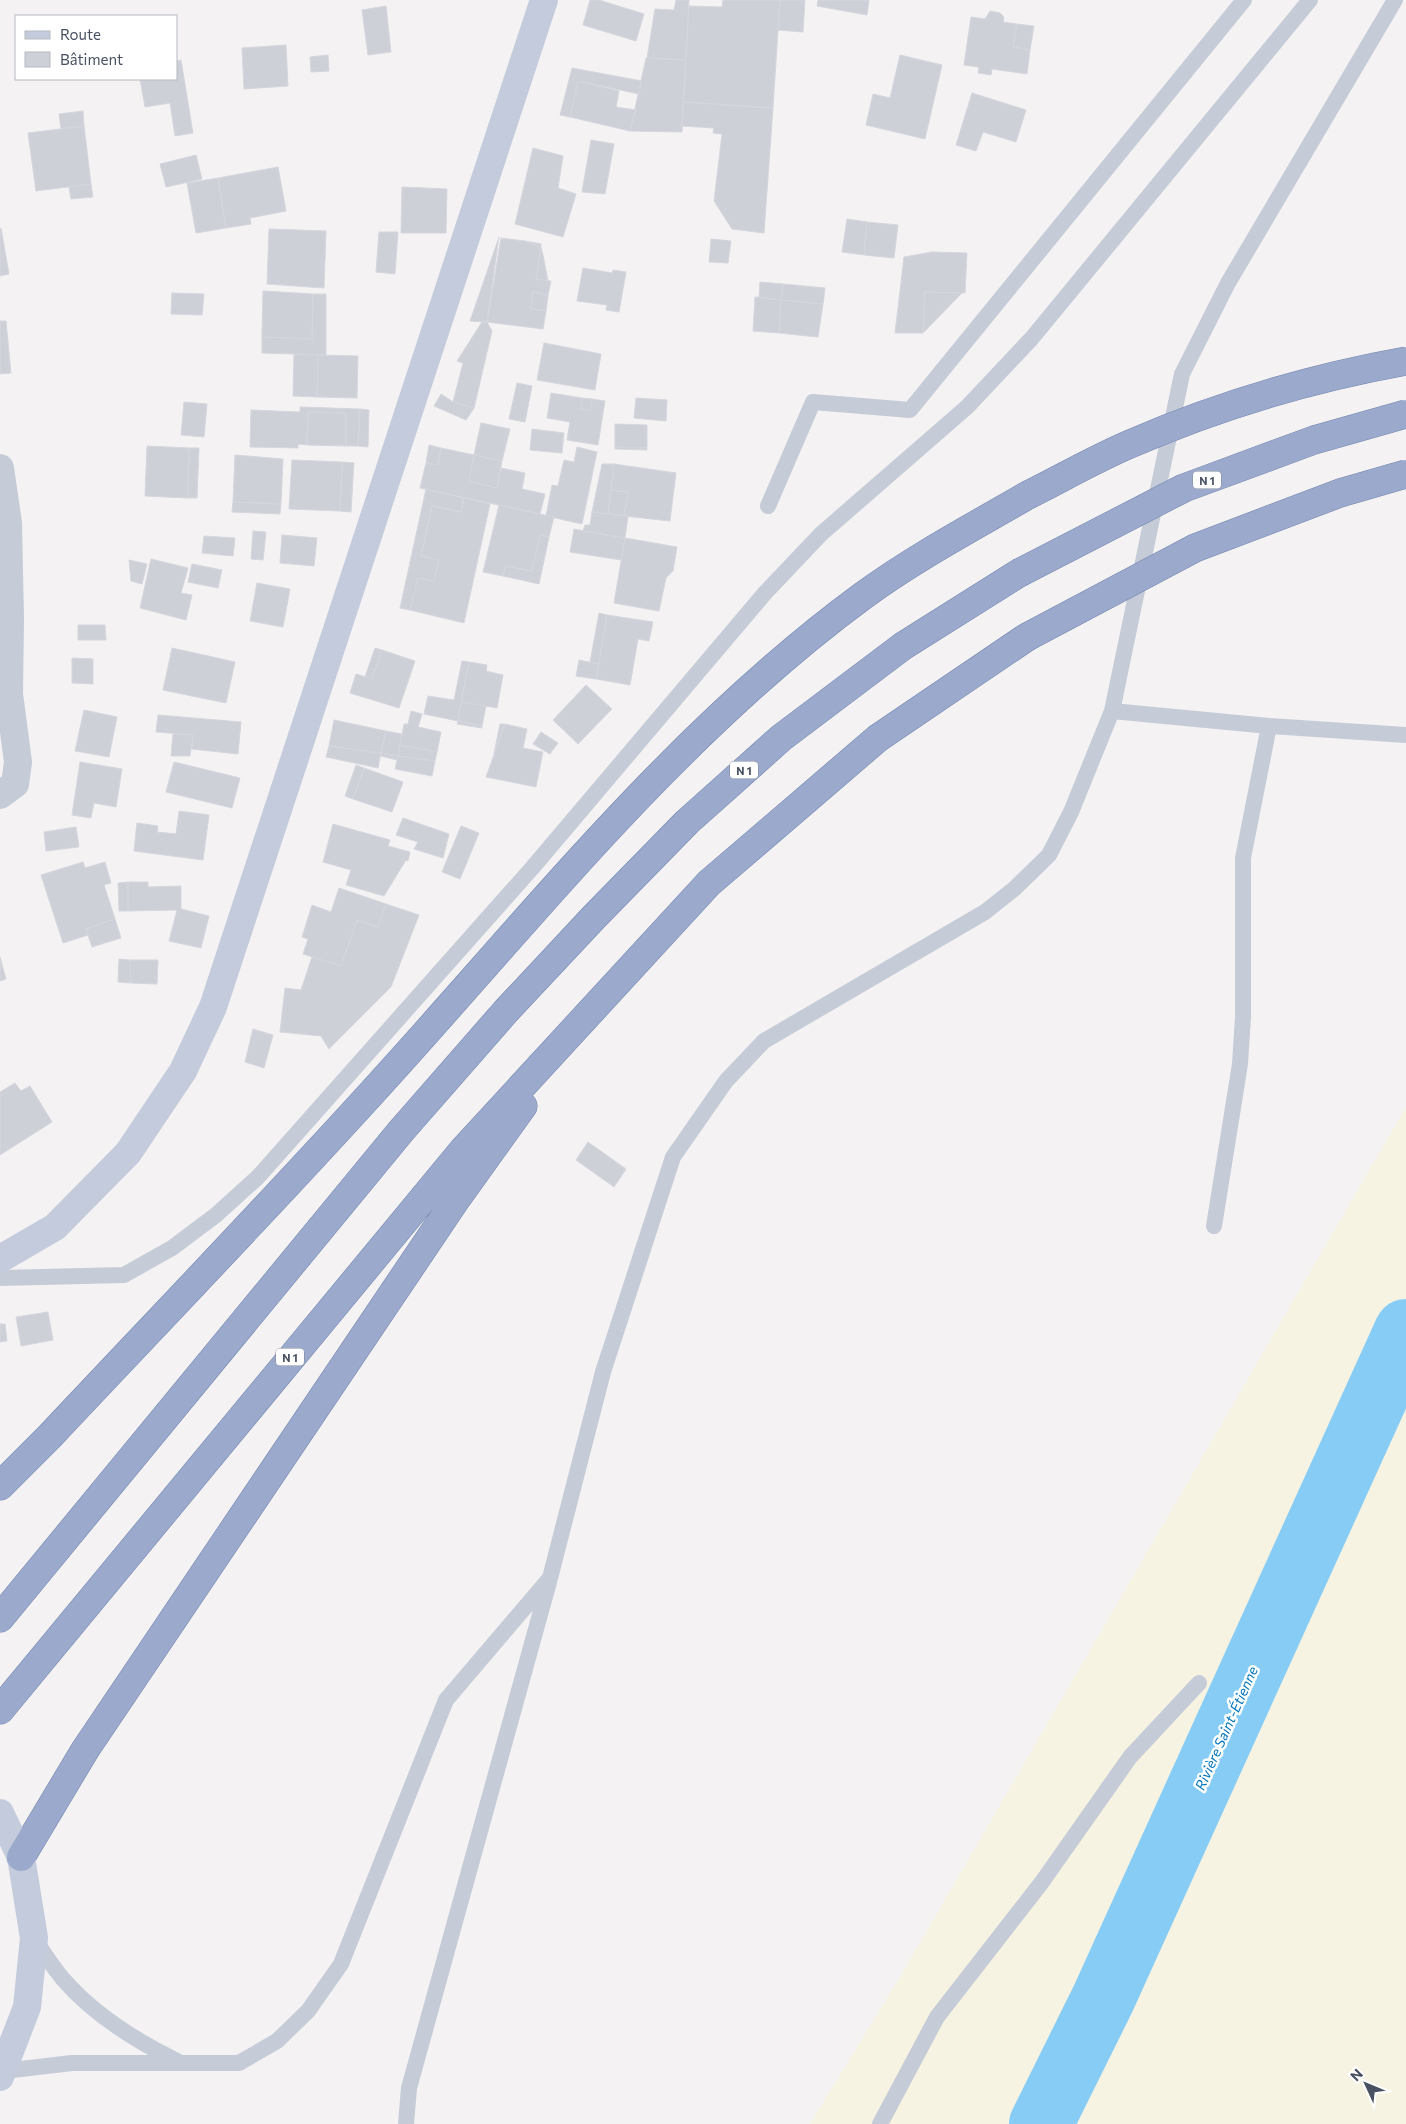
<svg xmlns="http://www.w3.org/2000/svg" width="1406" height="2124" font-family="Commissioner,sans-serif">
	<rect width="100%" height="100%" fill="#f4f2f2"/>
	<!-- sand -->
	<path fill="#f6f3e2" d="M1406,1107V2124H810L900,1977Z"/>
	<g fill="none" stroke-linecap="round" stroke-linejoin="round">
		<!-- river -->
		<path stroke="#87ccf5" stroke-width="64" d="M1041,2124L1103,1999L1406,1331"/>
	</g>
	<!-- building -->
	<path fill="#ced0d8" stroke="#d5d6de" d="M590,0H599L644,14L636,41L583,25Z
		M676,0H689L686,60L647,58L655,9L674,10Z
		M723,0H780L773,108L683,102L689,6L722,7Z
		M780,0H805L803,32L778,30Z
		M818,0H869L867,15L817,6Z
		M386,6L391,52L368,55L362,10Z
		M990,11L1000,13L1004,17L1003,22L1017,24L1013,47L1030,50L1027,74L992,69L991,75L978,73L979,67L964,65L971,17L985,19Z
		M1017,24L1034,26L1030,50L1013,47Z
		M286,45L288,86L244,89L242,48Z
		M328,55L329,71L311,72L310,57Z
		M900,55L942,65L925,139L866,125L873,94L890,98Z
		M646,58L686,60L682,132L630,131Z
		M181,60L193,133L175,136L170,103L145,107L140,79H176V61Z
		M572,68L642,81L639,94L578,81L570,117L560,115Z
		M578,81L619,91L616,107L636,110L630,131L570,117Z
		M972,93L1026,110L1016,142L983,132L976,151L956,145Z
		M683,102L773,108L764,233L732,229L714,201L722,134L713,133L714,128L682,126Z
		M83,111L84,126L61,129L59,114Z
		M84,126L91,184L36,191L28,133Z
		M591,140L614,144L605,194L582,192Z
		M533,148L563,156L558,188L576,194L563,237L515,224Z
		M196,155L202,179L166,187L160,164Z
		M278,167L286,211L250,218L251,224L226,228L218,178Z
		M218,178L226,228L196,233L187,183Z
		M91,184L93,197L71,199L69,187Z
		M402,187L447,189L446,233H401Z
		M847,219L867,222L864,255L842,252Z
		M867,222L898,225L894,258L864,255Z
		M1,228L9,274L0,276V229Z
		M269,229L326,231L324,288L267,284Z
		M379,232H398L395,274L376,272Z
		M499,237L487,322L470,321Z
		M501,238L525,241L541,248L536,279L551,281L548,295L533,292L531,309L546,311L543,329L487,322Z
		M711,239L731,241L728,263L709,262Z
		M525,241L541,244V248Z
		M541,248L543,255L548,281L536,279Z
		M932,252L967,253L965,293L925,292L923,333H895L904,257Z
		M583,268L612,273L613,270L626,272L619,312L606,310L607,305L577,301Z
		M760,282L783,284L781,300L759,297Z
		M783,284L825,288L823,304L781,300Z
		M263,291L313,294L312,339L262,337Z
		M533,292L548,295L546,311L531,309Z
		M925,292L962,293L923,333Z
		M172,293L204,294L202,315L171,314Z
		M313,294H326V355L262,353V337L312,339Z
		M755,297L781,300L779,333L753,331Z
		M781,300L823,304L818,337L779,333Z
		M0,321H6L11,373L0,374Z
		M482,322H487L492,331L474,408L453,402L463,363L457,361Z
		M544,343L601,354L595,390L537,380Z
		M294,354L318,355L317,397L293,396Z
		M318,355L358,356L357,398L317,397Z
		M517,383L532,386L525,422L509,419Z
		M551,393L582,398L580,409L590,411L592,399L605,401L598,445L567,440L570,422L547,418Z
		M441,394L453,402L474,408L466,420L434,406Z
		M582,398L592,399L590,411L580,409Z
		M636,398L667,400L666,421L634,418Z
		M184,402L207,404L204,437L181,435Z
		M300,407L360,409L358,446H346V413L308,412L307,445L298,444V448L250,447L251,410L300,412Z
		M360,409L369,410L368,447L358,446Z
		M308,412L346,413V446L307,445Z
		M481,423L510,429L502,461L474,455Z
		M615,424L647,425V448L615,447Z
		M532,429L564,433L562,453L530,450Z
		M429,445L441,448L438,465L426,463Z
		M147,446L189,448L188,498L145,496Z
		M577,447L597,452L582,524L546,516L552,485L558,486L564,460L574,462Z
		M615,447L647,448V450L615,449Z
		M189,448H199L197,498H188Z
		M441,448L474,455L469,481L497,488L501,468L525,473L522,489L545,494L540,514L420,488L426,463L438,465Z
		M235,455L283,459L281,504L233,502Z
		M474,455L502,461L497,488L469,481Z
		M292,460L342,462L340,511L289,509Z
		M342,462L354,463L351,512L340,511Z
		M602,464H614L608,514L592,512Z
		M614,464L676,473L670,521L624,516L628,492L611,490Z
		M426,489L464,498L461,512L432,506L421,556L439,560L434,581L418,578L410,610L400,608Z
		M611,490L628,492L624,516L608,514Z
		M464,498L490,504L464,623L410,610L418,578L434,581L439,560L421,556L432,506L461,512Z
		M233,502L281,504L280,514L232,512Z
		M499,505L554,517L549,537L540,535L532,571L505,566L503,576L483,572Z
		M592,512L628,516L625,538L583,531L585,525H590Z
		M574,529L625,538L621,560L570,552Z
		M253,531L266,532L263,560L251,559Z
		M282,535L317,538L314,566L280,563Z
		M540,535L549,537L539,584L503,576L505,566L532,571Z
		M204,536L235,538L233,556L202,553Z
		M625,538L677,547L673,571L666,578L659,611L614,603Z
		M151,559L188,568L181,593L192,595L186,620L140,608Z
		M129,560L147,564L142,584L131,581Z
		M192,564L222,570L218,588L188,582Z
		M257,583L290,589L283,627L250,621Z
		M599,613L607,615L599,664L590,662Z
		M607,615L653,622L649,641L638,639L630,685L596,679Z
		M78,625H105L106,640H78Z
		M172,648L235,662L226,703L163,690Z
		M375,648L382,650L372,679L365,677Z
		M382,650L415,661L399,708L350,693L356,674L372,679Z
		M72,658L93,659V684L72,683Z
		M579,660L599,664L596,679L576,676Z
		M462,661L469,662L458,721L424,714L428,696L454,700Z
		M469,662L487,665L486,671L503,675L497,708L461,702Z
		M586,685L612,709L578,744L553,720Z
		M461,702L486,706L482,726L458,721Z
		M84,710L117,717L109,757L75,751Z
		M411,711L422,714L418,727L441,732L437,752L400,745L404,724H408Z
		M158,715L241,722L238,754L192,749L193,735L156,732Z
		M334,720L386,731L381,753L329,746Z
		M458,721L482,726V728L457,724Z
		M500,724H505L494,754Z
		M505,724L527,729L523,748L543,752L536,787L486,777Z
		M386,731L402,734L398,756L381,753Z
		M541,732L558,743L550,754L533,744Z
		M173,734L193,735L190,756H171Z
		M400,745L437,752L435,761L398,756Z
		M329,746L381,753L378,768L326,757Z
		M381,753L398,756L397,760L381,756Z
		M398,756L435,761L432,776L395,769Z
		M80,762L122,769L116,807L94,803L91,818L72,815Z
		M174,762L240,778L232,808L166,792Z
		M356,765L364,768L353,799L345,796Z
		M364,768L403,782L392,812L353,799Z
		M179,811L209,815L203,860L134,851L137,823L158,826L157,832L176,834Z
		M403,818L449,834L443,858L414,849L418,842L396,835Z
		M333,824L390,840L388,846L410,852L408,861L406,860L384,896L346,885L351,870L323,862Z
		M461,826L479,833L460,879L442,872Z
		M76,827L79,847L46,851L44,832Z
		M83,862L85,868L105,862L111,883L104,885L115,919L86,929L88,935L63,943L41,875Z
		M128,882H148V887L181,886V909L209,916L201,948L169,941L177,910L128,911Z
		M128,882V911H119L118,883Z
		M339,888L386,904L378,927L357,920L341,966L303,954L308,939L302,937L312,905L331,912Z
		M386,904L419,915L391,987L329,1049L321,1036L280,1032L285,988L301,990L312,957L341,966L357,920L378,927Z
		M115,919L121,938L92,947L86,929Z
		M0,957L6,979L0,981Z
		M119,959L130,960L131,983L118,982Z
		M130,960H158L157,984L131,983Z
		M253,1029L273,1035L264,1068L245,1062Z
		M15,1083L21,1091L30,1086L52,1122L0,1155V1092Z
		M588,1142L626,1169L614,1187L576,1160Z
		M48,1312L53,1340L21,1346L16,1317Z
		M0,1324H5L7,1341L0,1342Z"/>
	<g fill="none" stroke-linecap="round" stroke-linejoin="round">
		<!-- trunk casing -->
		<g stroke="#7184b0" stroke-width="29">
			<path id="trunk" d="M0,1486L50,1436C160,1319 271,1204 378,1086C533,916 677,732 864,595C916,557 973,527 1028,495
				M0,1618L401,1131L506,1011L594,917L687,822L781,738L903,646L1019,573
				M0,1710L464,1149L709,883L878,738L1027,637
				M21,1857L85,1750L457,1198L523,1106"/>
		</g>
		<!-- service -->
		<path stroke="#c5cbd7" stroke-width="16" d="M768,506L813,402L910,410L1244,0
			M1112,711L1269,726L1406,735
			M1214,1226L1240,1064L1243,1017V858L1269,726
			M0,1278L124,1275L172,1248L216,1215L258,1177L533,867L765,593L821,534L967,407L1032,338L1310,0
			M34,1938C43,1952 52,1966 63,1979C94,2015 134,2040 177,2061
			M4,2071L72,2063H239L277,2041L308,2011L341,1964L446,1700L550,1578L603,1372L673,1157L726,1081L764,1041L985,912L1014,889L1049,855L1071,812L1112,711L1182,374L1228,283L1395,0
			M406,2124L409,2088L549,1582
			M880,2124L937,2017L1042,1882L1130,1757L1199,1683"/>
		<!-- minor -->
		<path stroke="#c5cbd7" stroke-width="28" d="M0,468L8,523L10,619L9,694L18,762L15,784L0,795"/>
		<!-- secondary -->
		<path stroke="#c3cbdc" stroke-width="28" d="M0,1259L55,1227L128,1153L183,1071L213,1007L544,0
			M0,1813L21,1857L34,1938L27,2007L0,2077"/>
		<!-- trunk -->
		<use href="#trunk" stroke="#9baacc" stroke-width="28"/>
		<!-- trunk-bridge casing -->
		<g stroke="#7184b0" stroke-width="29" stroke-linecap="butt">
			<path id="trunk-bridge" d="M1028,495C1062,478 1095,459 1130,444C1218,406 1311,378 1406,361
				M1019,573L1184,488L1314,440L1406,414
				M1027,637L1195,548L1340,493L1406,474"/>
		</g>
		<!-- trunk-bridge -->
		<use href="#trunk-bridge" stroke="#9baacc" stroke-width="28"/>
	</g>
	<g text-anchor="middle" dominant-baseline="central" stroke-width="5" stroke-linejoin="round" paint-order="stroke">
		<!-- shield labels -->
		<g fill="#fff" stroke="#7f8591" stroke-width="1">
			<rect x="1193" y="471.5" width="28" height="17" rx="4"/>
			<rect x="730" y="761.5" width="28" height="17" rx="4"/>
			<rect x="276" y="1348.5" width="28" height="17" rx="4"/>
		</g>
		<g font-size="11" font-weight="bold" fill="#485162">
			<text x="1207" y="480">N 1</text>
			<text x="744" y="770">N 1</text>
			<text x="290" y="1357">N 1</text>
		</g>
		<!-- water labels -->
		<g font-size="14" font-style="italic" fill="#0075bc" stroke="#fff">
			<text transform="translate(1226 1728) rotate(-66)">Rivière Saint-Étienne</text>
		</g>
	</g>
	<!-- legend -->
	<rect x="15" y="15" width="162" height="65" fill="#ffffff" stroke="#b6b9c0"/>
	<rect x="25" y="31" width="25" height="8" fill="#c3cbdc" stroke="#b6b9c0"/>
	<text x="60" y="40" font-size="15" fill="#485162">Route</text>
	<rect x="25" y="52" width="25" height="15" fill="#ced0d8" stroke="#b6b9c0"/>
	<text x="60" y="65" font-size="15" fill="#485162">Bâtiment</text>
	<!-- north arrow -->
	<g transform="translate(1366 2084) rotate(314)" stroke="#ffffff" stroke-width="4" paint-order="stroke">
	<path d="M0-4L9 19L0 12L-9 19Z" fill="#485162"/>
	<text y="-8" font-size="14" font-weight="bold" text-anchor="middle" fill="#485162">N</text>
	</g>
</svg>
